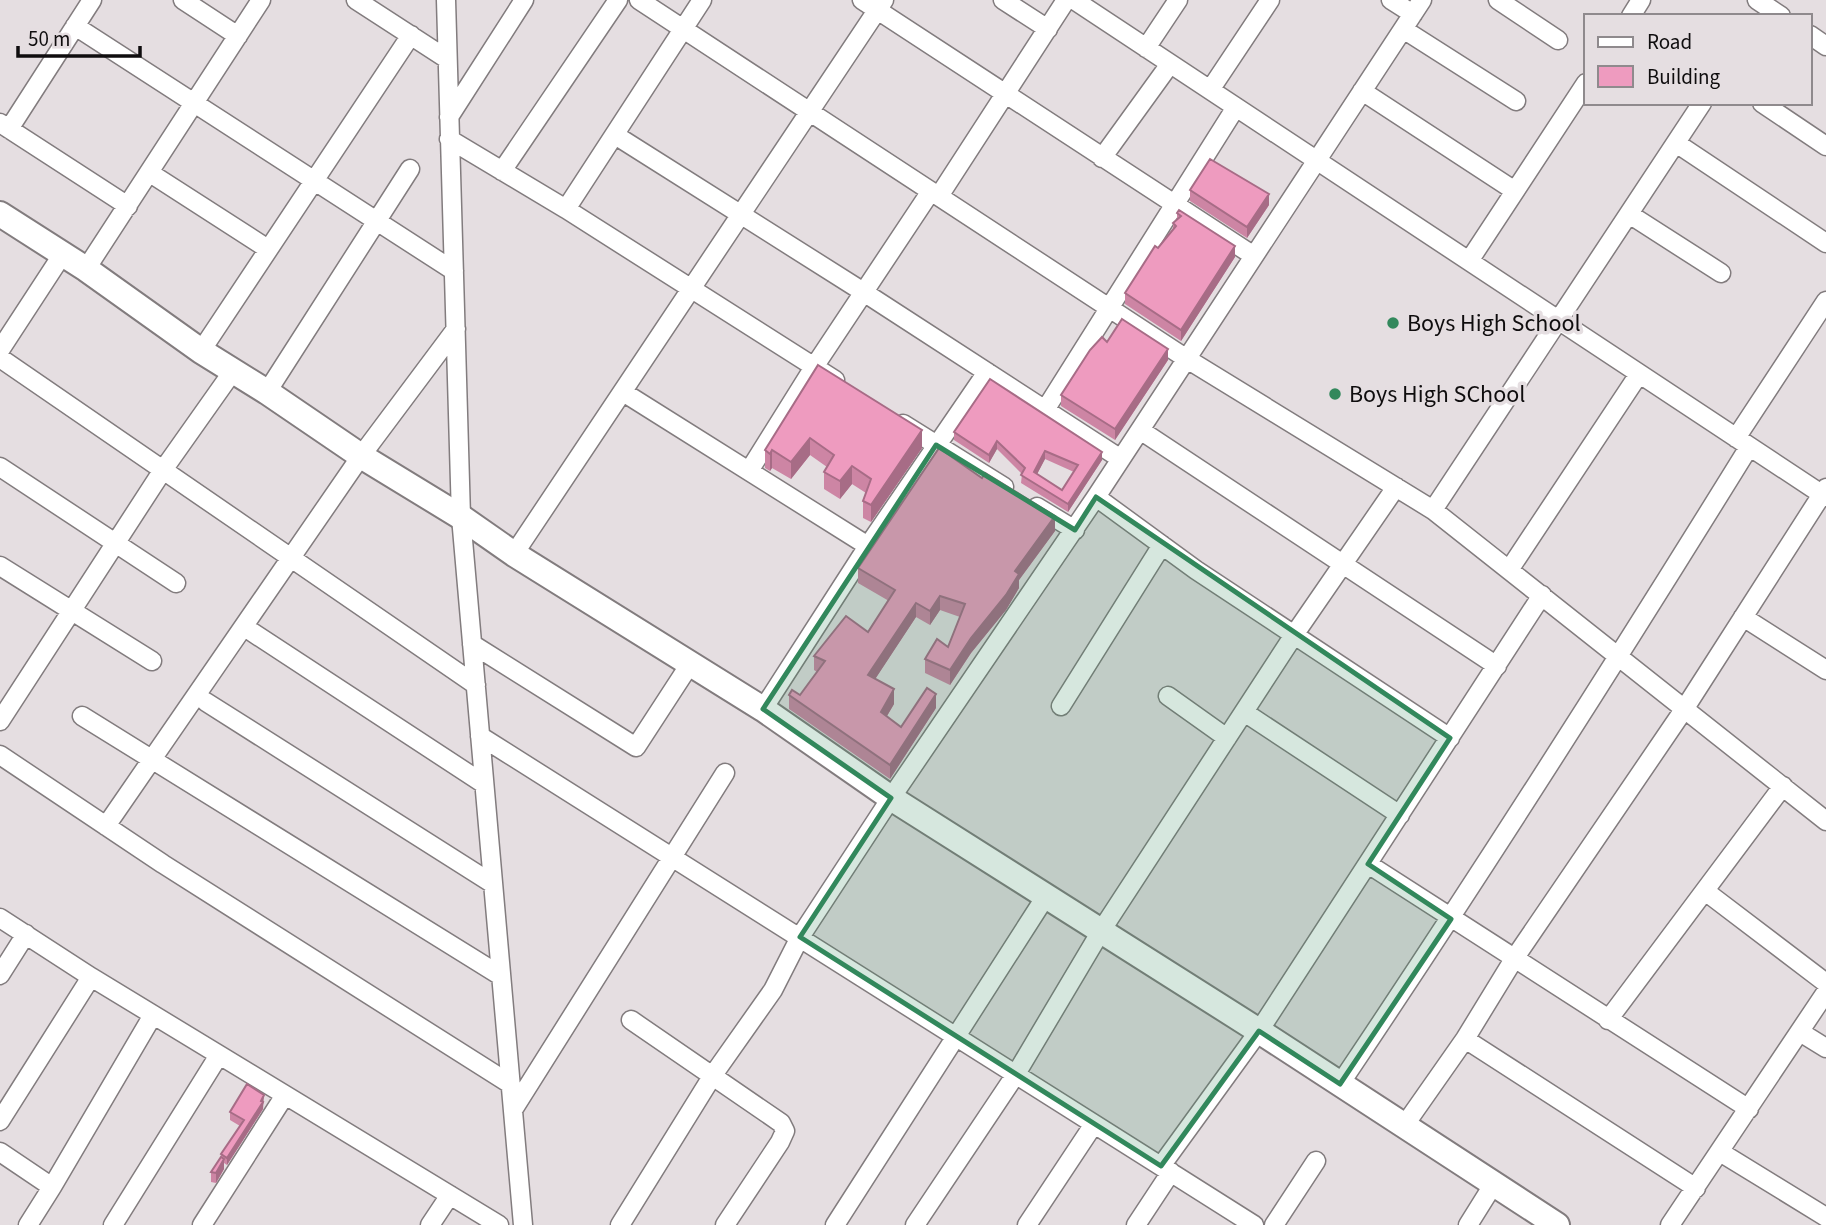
<svg xmlns="http://www.w3.org/2000/svg" width="1826" height="1225" font-family="'Source Sans 3',sans-serif">
	<rect width="100%" height="100%" fill="#e5dee1"/>
	<g fill="none" stroke-linecap="round" stroke-linejoin="round">
		<!-- street casing -->
		<g stroke="#827c7e" stroke-width="21">
			<path id="street" d="M183,0L238,36
				M356,0L447,59
				M446,0L461,517L523,1225
				M639,0L1187,359L1433,510L1826,821
				M862,0L1254,256
				M1003,0L1048,29
				M1074,0L1826,497
				M1391,0L1413,14
				M1498,0L1558,40
				M1757,0L1781,16
				M1631,16L1641,0
				M75,26L454,271
				M1403,29L1516,101
				M1810,35L1826,46
				M1146,48L1178,0
				M1210,90L1270,0
				M1362,91L1515,191
				M1762,103L1826,146
				M449,117L524,0
				M0,123L128,206
				M9,129L92,0
				M615,135L865,293L1121,459
				M449,139L566,209L835,380
				M1676,143L1826,243
				M1102,158L1170,64
				M502,171L618,0
				M150,173L268,249
				M939,196L1066,0
				M566,209L702,0
				M1629,214L1721,273
				M1469,261L1586,83
				M86,269L261,0
				M0,350L62,255
				M201,351L411,35
				M0,358L476,685
				M267,392L410,169
				M623,392L868,546
				M1045,410L1236,107
				M903,424L1004,487
				M1140,430L1497,666
				M1736,438L1826,301
				M0,467L176,583
				M749,471L814,367L931,191
				M1096,497L1196,570L1450,738
				M1037,507L1075,530
				M1433,510L1702,103
				M514,554L884,0
				M0,566L152,661
				M1509,570L1639,374
				M1743,617L1826,670
				M252,632L484,784
				M472,644L636,747L690,664
				M1168,696L1227,738
				M206,702L493,884
				M1061,706L1162,545
				M763,709L868,546L987,372
				M1244,712L1400,815
				M82,716L501,976
				M0,721L163,470L233,371
				M480,736L1254,1225
				M0,755L163,864L510,1084
				M106,826L361,456L456,329
				M1368,864L1749,1109
				M1705,891L1826,983
				M0,918L91,977L0,1121
				M0,975L26,934
				M91,977L499,1225
				M631,1020L781,1123L785,1131L780,1142L725,1225
				M1608,1020L1783,786
				M1800,1032L1826,1048
				M1465,1039L1696,1188
				M1340,1084C1481,874 1616,662 1749,447
				M513,1110L725,773
				M1404,1126L1465,1039L1514,959L1685,708L1826,488
				M0,1152L52,1187L28,1225
				M1720,1152L1826,1217
				M1161,1166L1259,1031L1542,595
				M52,1187L153,1015
				M113,1225L219,1055
				M202,1225L285,1095
				M430,1225L450,1195
				M620,1225L713,1075L773,990L800,937L891,798L1096,497L1422,0
				M835,1225L1046,896
				M915,1225L1016,1074L1101,931L1294,635L1396,487
				M1027,1225L1094,1124
				M1136,1225L1171,1172
				M1274,1225L1316,1161
				M1468,1225L1493,1185
				M1670,1225L1826,992"/>
		</g>
		<!-- secondary casing -->
		<g stroke="#827c7e" stroke-width="28">
			<path id="secondary" d="M0,214L86,269L201,351L267,392L361,456L461,517L514,554L763,709L891,798L1259,1031L1557,1225"/>
		</g>
		<!-- street -->
		<use href="#street" stroke="#fff" stroke-width="18"/>
		<!-- secondary -->
		<use href="#secondary" stroke="#fff" stroke-width="24"/>
	</g>
	<!-- wall -->
	<path fill="#cd85a4" fill-rule="evenodd" d="M1190,190L1269,205L1247,238L1190,201Z
		M1177,213L1235,257L1181,341L1125,304V293L1158,248L1173,229V223L1177,219Z
		M1107,342L1168,360L1115,440L1061,406V395Z
		M818,365L922,448L871,522L863,518V501L866,493L852,484L840,499L824,489V472L827,467L810,455L791,479L772,468L770,471L765,468V450Z
		M954,432L1102,460L1068,512L1021,483L1022,474L997,449L989,463L954,440ZM1045,459L1074,472L1062,490L1037,474Z
		M1055,531L1019,580V588L1006,610L971,653L950,685L925,673V659L948,647L960,617L940,610L930,625L916,617L875,679L894,704L887,716L901,727L936,708L890,779L789,709V695H800L817,672L814,670V656L868,632L889,601L858,583V568Z
		M264,1102L263,1105V1109L227,1165L224,1163V1169L216,1183L211,1182V1172L221,1157V1154L240,1126L230,1120V1112Z"/>
	<!-- shaded-wall -->
	<path fill="#a76c86" d="M1269,194V205L1247,238V227Z
		M1235,246V257L1181,341V330Z
		M1168,349V360L1115,440V429Z
		M922,430V448L871,522V505Z
		M810,438V455L791,479V462Z
		M997,441V449L989,463V455Z
		M772,450V468L770,471V454Z
		M1045,451V459L1034,480V472Z
		M1102,452V460L1068,512V504Z
		M852,466V484L840,499V481Z
		M1055,516V531L1019,580V588L1006,610L971,653L950,685V670L1015,571Z
		M940,596V610L930,625V611Z
		M916,603V617L868,690V675Z
		M894,689V704L881,726V712Z
		M936,694V708L890,779V765Z
		M264,1095L263,1109L227,1165V1158Z
		M224,1159V1169L216,1183V1173Z"/>
	<!-- building -->
	<path fill="#ee9bbf" stroke="#a76c86" stroke-width="2" fill-rule="evenodd" d="M1210,159L1269,194L1247,227L1190,190Z
		M1179,210L1235,246L1181,330L1125,293L1155,246L1158,248L1176,226L1173,223L1181,216L1177,213Z
		M1122,319L1168,349L1115,429L1061,395L1090,350L1102,337L1107,342Z
		M818,365L922,430L871,505L863,501L871,479L852,466L840,481L824,472L834,455L810,438L791,462L772,450L770,454L765,450Z
		M990,379L1102,452L1068,504L1021,475L1025,468L997,441L989,455L954,432ZM1045,451L1078,465L1062,490L1034,472Z
		M939,448L982,478L985,473L1055,516L1015,571L1019,574L1006,595L971,638L950,670L925,659L937,639L948,647L965,604L940,596L930,611L916,603L868,675L894,689L881,712L901,727L927,688L936,694L890,765L789,695L792,690L800,695L825,661L814,656L846,616L868,632L895,590L858,568Z
		M247,1084L264,1095L261,1101L263,1102L227,1158L221,1154L244,1120L230,1112Z
		M221,1157L224,1159L216,1173L211,1172Z"/>
	<!-- marked area -->
	<path fill="#32885c" fill-opacity="0.2" stroke="#32885c" stroke-width="5" stroke-linejoin="round" d="M936,445L1075,530L1096,497L1450,738L1368,864L1451,919L1340,1084L1259,1031L1161,1166L800,937L891,798L763,709Z"/>
	<!-- markers -->
	<g fill="#32885c" stroke="#e5dee1" stroke-width="2.5">
		<circle cx="1393" cy="323" r="7"/>
		<circle cx="1335" cy="394" r="7"/>
	</g>
	<g text-anchor="middle" dominant-baseline="central" stroke-width="7" stroke-linejoin="round" paint-order="stroke">
		<!-- poi labels -->
		<g font-size="24" fill="#0f0d0e" stroke="#e5dee1" text-anchor="start">
			<text x="1407" y="323">Boys High School</text>
			<text x="1349" y="394">Boys High SChool</text>
		</g>
	</g>
	<!-- legend -->
	<rect x="1584" y="14" width="228" height="91" fill="#e5dee1" stroke="#8f8a8d" stroke-width="2"/>
	<rect x="1598" y="37" width="35" height="10" fill="#ffffff" stroke="#8f8a8d" stroke-width="2"/>
	<text x="1647" y="49" font-size="21" fill="#0f0d0e">Road</text>
	<rect x="1598" y="66" width="35" height="21" fill="#ee9bbf" stroke="#8f8a8d" stroke-width="2"/>
	<text x="1647" y="84" font-size="21" fill="#0f0d0e">Building</text>
	<!-- scale -->
	<path d="M18 46v10h122v-10" fill="none" stroke="#0f0d0e" stroke-width="3.5"/>
	<text x="28" y="46" font-size="21" fill="#0f0d0e" stroke="#e5dee1" stroke-width="5" paint-order="stroke">50 m</text>
</svg>
